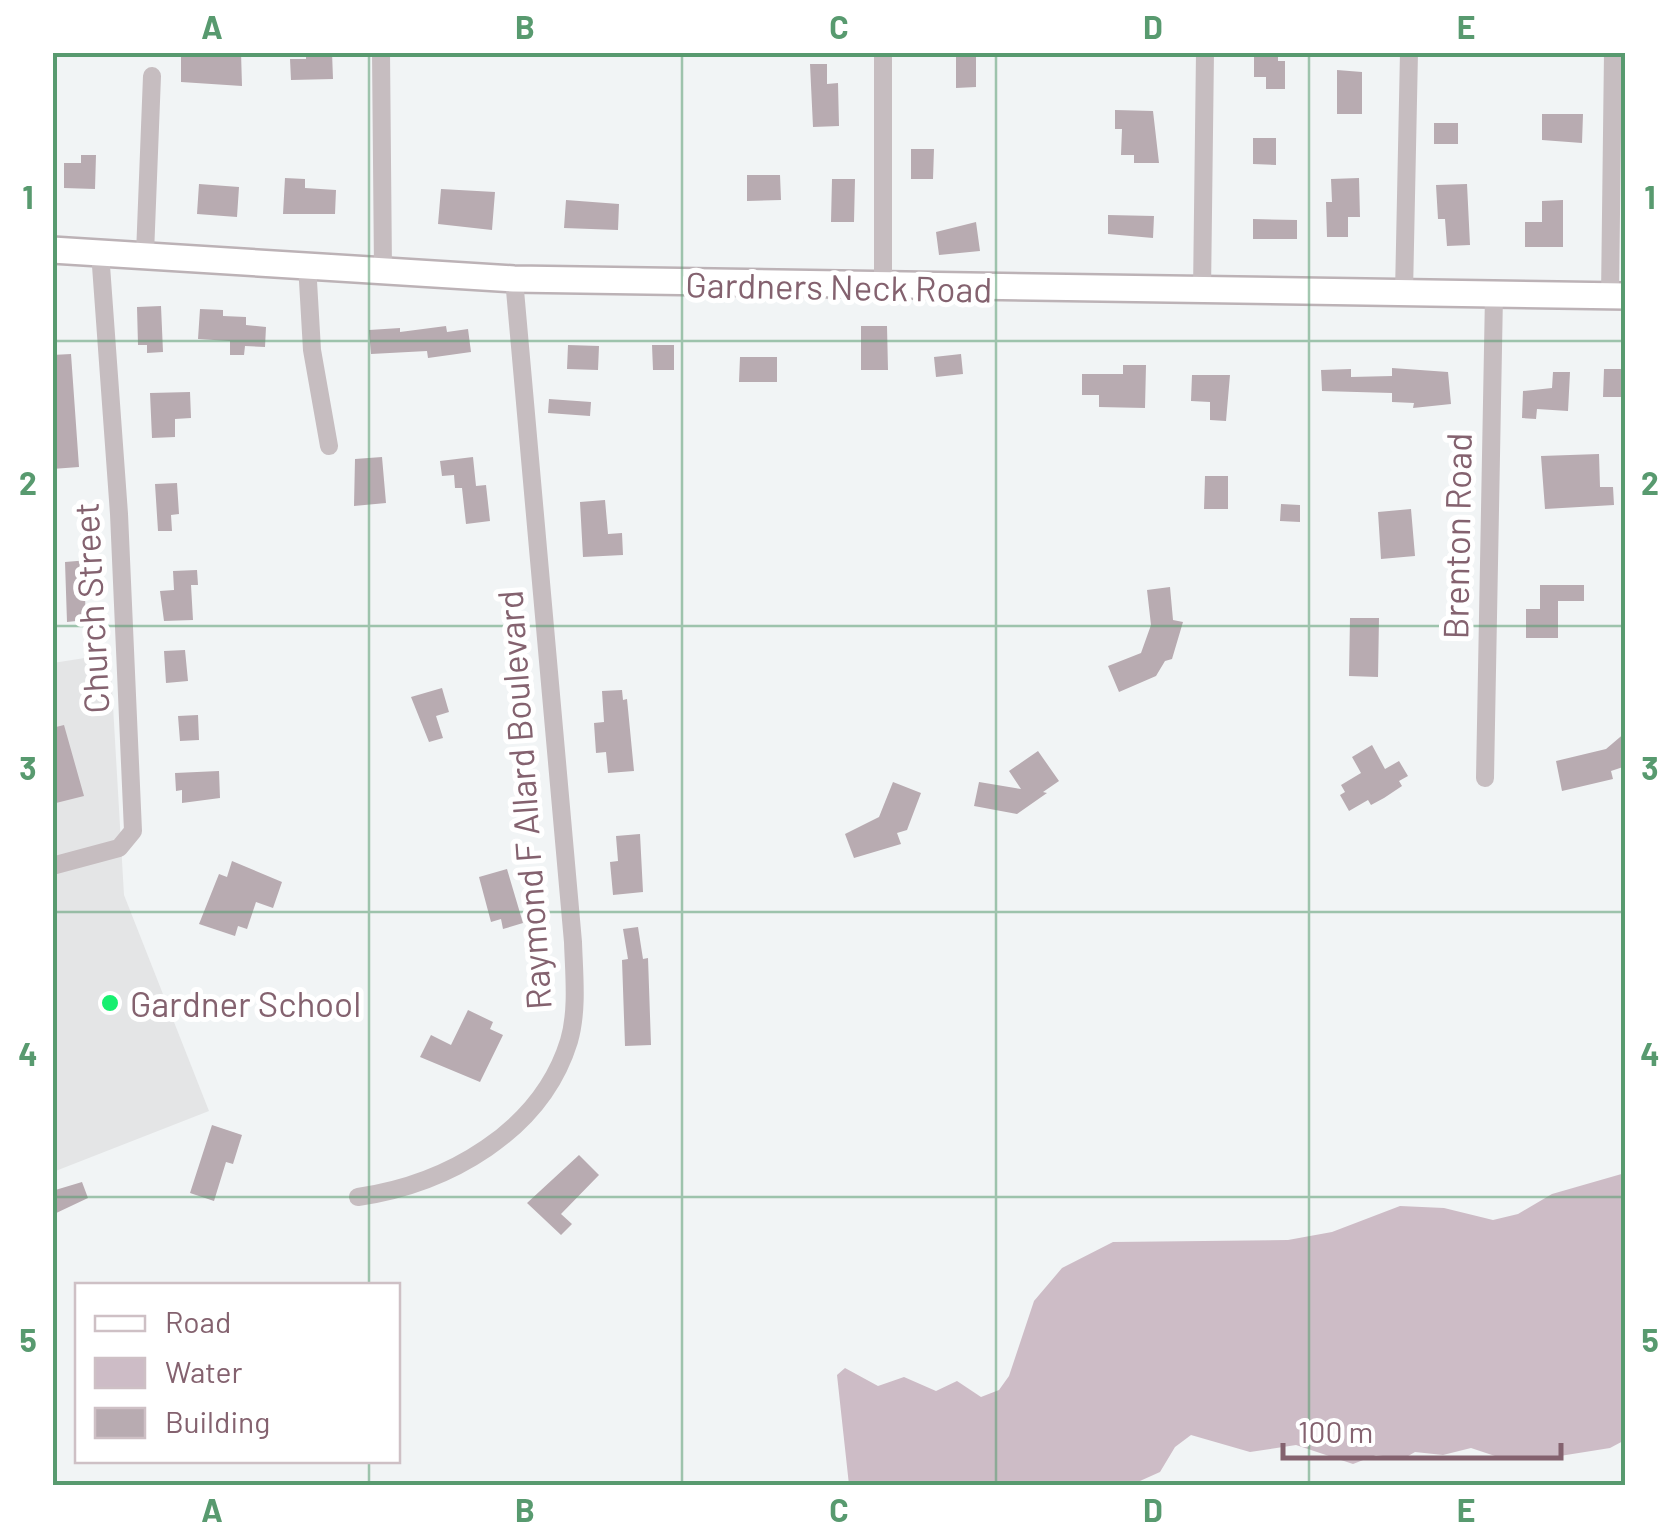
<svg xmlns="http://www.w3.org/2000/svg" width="1678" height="1538" font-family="Barlow,sans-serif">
	<rect width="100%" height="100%" fill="#f1f4f5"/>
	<!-- built -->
	<path fill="#e4e5e6" d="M110,654L124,895L209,1111L53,1172V663Z"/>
	<!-- water -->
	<path fill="#cdbcc6" d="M1625,1173V1440L1610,1448L1541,1459L1507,1460L1471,1448L1443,1455L1415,1452L1403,1459L1376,1455L1353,1464L1296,1445L1250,1452L1191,1435L1175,1447L1160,1472L1131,1485H849L837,1375L845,1368L878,1386L904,1377L936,1391L957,1381L981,1397L999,1390L1009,1376L1034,1301L1062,1268L1113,1242L1288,1240L1332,1232L1400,1206L1444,1208L1493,1220L1518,1214L1552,1194Z"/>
	<!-- building -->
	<path fill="#b8abb1" d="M181,52H241L242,86L181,82Z
		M306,52H332L333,79L291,80L290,59H306Z
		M956,52H976V87L956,88Z
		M1254,52H1278V61H1285V89H1266V77H1254Z
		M810,64H827V84L838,83L839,126L813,127Z
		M1337,70L1362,72V114H1337Z
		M1115,110L1153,111L1159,163H1134V155H1121L1122,129H1115Z
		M1542,114H1583L1582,143L1542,140Z
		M1434,123H1458V144H1434Z
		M1253,138H1276V165L1253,164Z
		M911,149H934L933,179H911Z
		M81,155H96L95,189L64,188V163H81Z
		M747,175H780L781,200L747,201Z
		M285,178L305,179V188L336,190L335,214H283Z
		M1359,178L1360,217H1348V237H1327L1326,202H1332L1331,179Z
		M832,179H855L854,222H831Z
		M199,184L239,187L237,217L197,214Z
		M1467,184L1470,245L1447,246L1445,219H1438L1436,185Z
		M441,189L495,192L492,230L438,224Z
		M566,200L619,204L618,230L564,228Z
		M1563,200V247H1525V222H1542V201Z
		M1108,215L1154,216L1153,238L1108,234Z
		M1253,219L1297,220V239H1253Z
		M976,222L980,251L939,255L936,232Z
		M161,306L163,352L147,353V345H138L137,307Z
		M200,309L223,310V316L246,317V325L266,327L265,347L245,346L244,355H230V341L198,339Z
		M446,326L447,332L468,329L471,352L428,358L427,351L371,354L369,330L400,328V332Z
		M861,326H887L888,370H861Z
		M568,345L599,346L598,370L567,369Z
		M652,345H674V370H653Z
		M71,354L79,467L52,469V355Z
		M961,354L963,374L936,377L934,357Z
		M740,357H777V382H739Z
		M1123,365H1146L1145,408L1099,407V395H1082V374H1123Z
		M1392,368L1448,372L1451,404L1413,408L1414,403L1392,402V393L1322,391L1321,370L1351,369V377L1392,376Z
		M1604,369H1626V397H1603Z
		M1553,372H1570L1568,411L1537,409L1536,419L1522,418L1523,391L1552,388Z
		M1192,375H1230L1226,421L1210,420V402L1191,401Z
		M190,392L191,418L175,419V437L152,438L150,393Z
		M549,399L591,402L590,416L548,413Z
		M1599,454L1600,487H1613L1614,505L1545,509L1541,456Z
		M382,457L386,503L354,506L355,459Z
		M473,457L476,486L486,485L490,521L466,524L462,488H455L454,475L442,476L440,461Z
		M1205,476H1228V509H1204Z
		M177,483L179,514L171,515L172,531H158L155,484Z
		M605,500L608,534L622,533L623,555L583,557L580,502Z
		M1281,504L1300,505V522L1280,521Z
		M1411,509L1415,556L1381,559L1378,512Z
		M89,560L92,597H85L86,620L67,622L65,562Z
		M197,570L198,585H191L193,620L164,621L160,591L174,590L173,571Z
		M1540,585H1584V601H1558V638H1526V609H1540Z
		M1170,587L1173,620L1183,622L1172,659L1165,661L1156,676L1119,692L1108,666L1141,653L1151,625L1147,590Z
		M1350,618H1379L1378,677L1349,676Z
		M185,650L188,681L166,683L164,651Z
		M442,688L449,712L436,716L443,738L429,742L411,697Z
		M622,690L623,700L627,699L634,771L608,773L606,752L596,753L594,723L604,722L602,691Z
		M198,715L199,740L180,741L178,716Z
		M64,725L84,796L52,804V728Z
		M1626,732V766L1611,771L1613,779L1562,791L1556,761L1606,749Z
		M1372,745L1385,769L1399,761L1408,776L1399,781L1402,786L1384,798L1371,805L1368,800L1349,811L1340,795L1345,792L1341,785L1361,773L1352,757Z
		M1038,751L1059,781L1043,792L1047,793L1017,814L974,806L979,782L1021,789L1009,771Z
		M219,771L220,798L182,803V790L176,791L175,773Z
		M893,782L921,793L907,830L897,833L901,844L854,858L845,834L879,817Z
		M640,834L643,892L613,895L610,862L618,861L616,836Z
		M232,861L282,882L273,908L256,902L247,929L238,926L235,936L199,924L219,874L227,877Z
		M507,869L523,923L503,929L501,919L491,922L479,877Z
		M638,927L643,959L648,958L651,1045L625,1046L622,960L628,959L623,929Z
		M468,1010L493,1022L490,1029L503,1035L480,1082L420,1057L431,1035L451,1045Z
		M212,1125L242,1135L233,1164L226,1162L214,1201L190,1193Z
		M579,1155L599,1175L561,1214L572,1224L561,1235L527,1203Z
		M82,1182L88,1198L52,1215V1191Z"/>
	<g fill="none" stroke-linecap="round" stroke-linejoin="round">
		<!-- secondary casing -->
		<g stroke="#bcb2b6" stroke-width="30">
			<path id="secondary" d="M52,250L514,279L1626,296"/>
		</g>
		<!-- street -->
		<path stroke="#c6bdc0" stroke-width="18" d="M381,52L383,270
			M883,52V287
			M145,254L152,76
			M307,264L312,350L329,446
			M1202,292L1205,52
			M1404,293L1409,52
			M1610,296L1613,52
			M1485,778L1494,295
			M52,866L119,848L133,831L119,514L100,252
			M358,1197C447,1184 541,1132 569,1041C578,1010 574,974 573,942L514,279"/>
		<!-- secondary -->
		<use href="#secondary" stroke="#fff" stroke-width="25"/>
	</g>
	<!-- grid -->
	<path fill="none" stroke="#589a6f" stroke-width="2.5" stroke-opacity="0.55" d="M369,52V1286M682,52V1486M996,52V1486M1309,52V1486M52,341H1626M52,626H1626M52,912H1626M52,1197H1626M369,1460V1486"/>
	<!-- markers -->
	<circle fill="#16ef6f" stroke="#fff" stroke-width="4" cx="110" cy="1003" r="10"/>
	<g text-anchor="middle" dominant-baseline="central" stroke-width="10" stroke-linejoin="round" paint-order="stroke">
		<!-- street labels -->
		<g font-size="35" fill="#84626f" stroke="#fff">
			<text transform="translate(839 286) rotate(1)">Gardners Neck Road</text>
			<text transform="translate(1456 536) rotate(-89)">Brenton Road</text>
			<text transform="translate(90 608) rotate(-93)">Church Street</text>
			<text transform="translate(523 800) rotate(-94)">Raymond F Allard Boulevard</text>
		</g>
		<!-- poi labels -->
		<g font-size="35" fill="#84626f" stroke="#fff" text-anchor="start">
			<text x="130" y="1003">Gardner School</text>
		</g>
	</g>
	<!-- border -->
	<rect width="1678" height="1538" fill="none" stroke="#ffffff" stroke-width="110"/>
	<!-- legend -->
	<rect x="75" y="1283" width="325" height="180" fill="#ffffff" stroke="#cec0c5" stroke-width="2.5"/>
	<rect x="95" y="1316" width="50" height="15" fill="#ffffff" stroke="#cec0c5" stroke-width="2.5"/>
	<text x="165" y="1333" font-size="30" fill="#84626f">Road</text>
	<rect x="95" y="1358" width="50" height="30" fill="#cdbcc6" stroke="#cec0c5" stroke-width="2.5"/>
	<text x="165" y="1383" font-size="30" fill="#84626f">Water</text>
	<rect x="95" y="1408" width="50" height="30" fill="#b8abb1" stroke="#cec0c5" stroke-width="2.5"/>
	<text x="165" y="1433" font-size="30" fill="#84626f">Building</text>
	<!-- scale -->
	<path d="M1283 1443v15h278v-15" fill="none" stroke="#84626f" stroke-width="5"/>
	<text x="1298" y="1443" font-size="30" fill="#84626f" stroke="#ffffff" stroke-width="8" paint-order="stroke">100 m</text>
	<rect x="55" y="55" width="1568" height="1428" fill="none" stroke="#589a6f" stroke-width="4"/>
	<g font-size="32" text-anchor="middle" font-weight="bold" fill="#589a6f">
		<text x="212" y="39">A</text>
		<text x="525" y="39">B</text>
		<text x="839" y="39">C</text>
		<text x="1153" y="39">D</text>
		<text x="1466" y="39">E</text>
		<text x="28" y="209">1</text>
		<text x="1650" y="209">1</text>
		<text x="28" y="495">2</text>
		<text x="1650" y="495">2</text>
		<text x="28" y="780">3</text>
		<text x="1650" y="780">3</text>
		<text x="28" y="1066">4</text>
		<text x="1650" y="1066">4</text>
		<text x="28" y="1352">5</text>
		<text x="1650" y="1352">5</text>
		<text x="212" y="1522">A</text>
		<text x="525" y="1522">B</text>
		<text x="839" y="1522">C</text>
		<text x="1153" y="1522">D</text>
		<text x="1466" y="1522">E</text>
	</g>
</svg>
